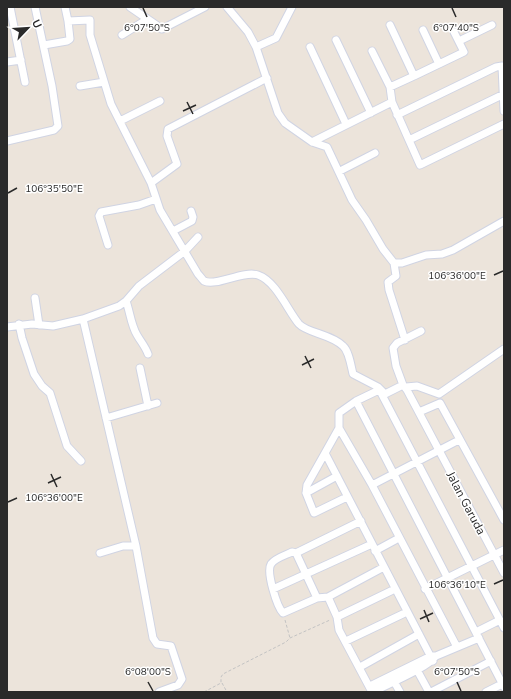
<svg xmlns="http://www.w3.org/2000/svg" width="511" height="699" font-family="'Nunito Sans',sans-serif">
	<rect width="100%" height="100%" fill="#ece4db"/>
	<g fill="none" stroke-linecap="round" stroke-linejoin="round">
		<!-- minor casing -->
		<g stroke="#d0d4e3" stroke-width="9">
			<path id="minor" d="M10,7L25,82
				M65,7L68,21L90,20V35L111,104L151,183L160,210L198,274C200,276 202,279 204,281C216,287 243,270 258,275C276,281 288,311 299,324C307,333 331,334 343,346C349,351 351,366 353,374L378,387L385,394L403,385
				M130,7L162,29L205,7
				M227,7L248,32L256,47L278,113L285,123L312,142L327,147L352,200L366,220L383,249L394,263L396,276L388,282L389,290L405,340
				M122,35L146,20
				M336,40L371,113
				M459,41L492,25
				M44,45L67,41L70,39L68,21
				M256,47L276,38L292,7
				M310,47L346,124
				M372,51L390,87L392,102
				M7,62L21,60
				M439,64L464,52L454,32
				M414,76L439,64L423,30
				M80,86L104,82
				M390,87L414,76L390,25
				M397,115L496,67L502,66L504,111
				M120,121L160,101
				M409,140L502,95
				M7,141L54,130L58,126L52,86L35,7
				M312,142L392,102L420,165L504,124
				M340,171L375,153
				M151,183L177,164L167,136L168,129L267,78
				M173,231L192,221L193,217L191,211
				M108,245L99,216L101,212L139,205L156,199
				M394,263H402L426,255L442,254L453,250L504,221
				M35,298L39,325
				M126,301C130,312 131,325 137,335C141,342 145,346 148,354
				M83,319L136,546L153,638L157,644L171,646L182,679L178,685L159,692
				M19,324L22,338L34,374L42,386L50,393L67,446L81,461
				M7,327L32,324L53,326L83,319L119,306L126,301L139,286L185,251L198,237
				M421,331L397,343L393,348L396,366L403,385L407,390L504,573
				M140,368L148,406
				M406,387L417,386L439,394L504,349
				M379,390L356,401L339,413V428L372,485L457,647
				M380,391L504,628
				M356,401L504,687
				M419,412L440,403L504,520
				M106,418L157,403
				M339,428L325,453L433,661
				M325,453L307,485L306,493L314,513L347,497
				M372,485L459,440
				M306,493L337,476
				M375,551L399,538
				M100,553L123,546H136
				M296,553L317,598L328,597L337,617L339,630L372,692
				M273,589L372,544
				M425,589L504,550
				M328,597L384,567
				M317,598L283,613C277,607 266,572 271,564C275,558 286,555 292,552L296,553L361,521
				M337,617L395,589
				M476,632L500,620
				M346,641L407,612
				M360,667L419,634
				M417,670L429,692
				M392,678L400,692
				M370,686L431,656H436L479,638
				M373,692C386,685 429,667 435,657
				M431,692L491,661
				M486,692L502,684"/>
		</g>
		<!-- path -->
		<path stroke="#c3c3c3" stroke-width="1" stroke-dasharray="3 2" stroke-linecap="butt" d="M285,620L290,638
			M222,683L227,692
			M204,692L221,683V677L223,674L286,642L290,638L330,620"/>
		<!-- minor -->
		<use href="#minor" stroke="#fff" stroke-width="7"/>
	</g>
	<!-- ticks -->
	<path fill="none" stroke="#2a2a2a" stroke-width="1.5" d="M143,8L147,17M452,8L456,17M187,102L193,114M183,111L196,105M8,193L17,188M494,275L503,271M305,356L311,368M302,365L314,359M51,474L57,487M48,483L61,477M8,502L17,498M494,584L503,580M424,610L429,622M420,619L433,613M148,682L153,691M457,682L461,691"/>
	<g text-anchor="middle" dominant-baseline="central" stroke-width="3" stroke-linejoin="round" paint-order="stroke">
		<!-- street labels -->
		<g font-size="12" fill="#2a2a2a" stroke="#fff">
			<text transform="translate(466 503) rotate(62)">Jalan Garuda</text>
		</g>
	</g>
	<g font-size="10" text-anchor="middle" fill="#2a2a2a" stroke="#fff" stroke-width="3" stroke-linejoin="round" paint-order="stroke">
		<text x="147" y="31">6°07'50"S</text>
		<text x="456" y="31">6°07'40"S</text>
		<text x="54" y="192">106°35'50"E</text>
		<text x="457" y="279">106°36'00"E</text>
		<text x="54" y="501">106°36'00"E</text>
		<text x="457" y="588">106°36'10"E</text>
		<text x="148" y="675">6°08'00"S</text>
		<text x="457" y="675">6°07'50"S</text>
	</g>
	<!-- border -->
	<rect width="511" height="699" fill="none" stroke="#2a2a2a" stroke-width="16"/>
	<!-- north arrow -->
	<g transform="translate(28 28) rotate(65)" stroke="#ffffff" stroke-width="3" paint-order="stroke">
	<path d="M0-3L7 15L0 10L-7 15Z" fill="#2a2a2a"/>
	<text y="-6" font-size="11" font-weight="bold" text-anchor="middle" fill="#2a2a2a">U</text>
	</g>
</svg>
